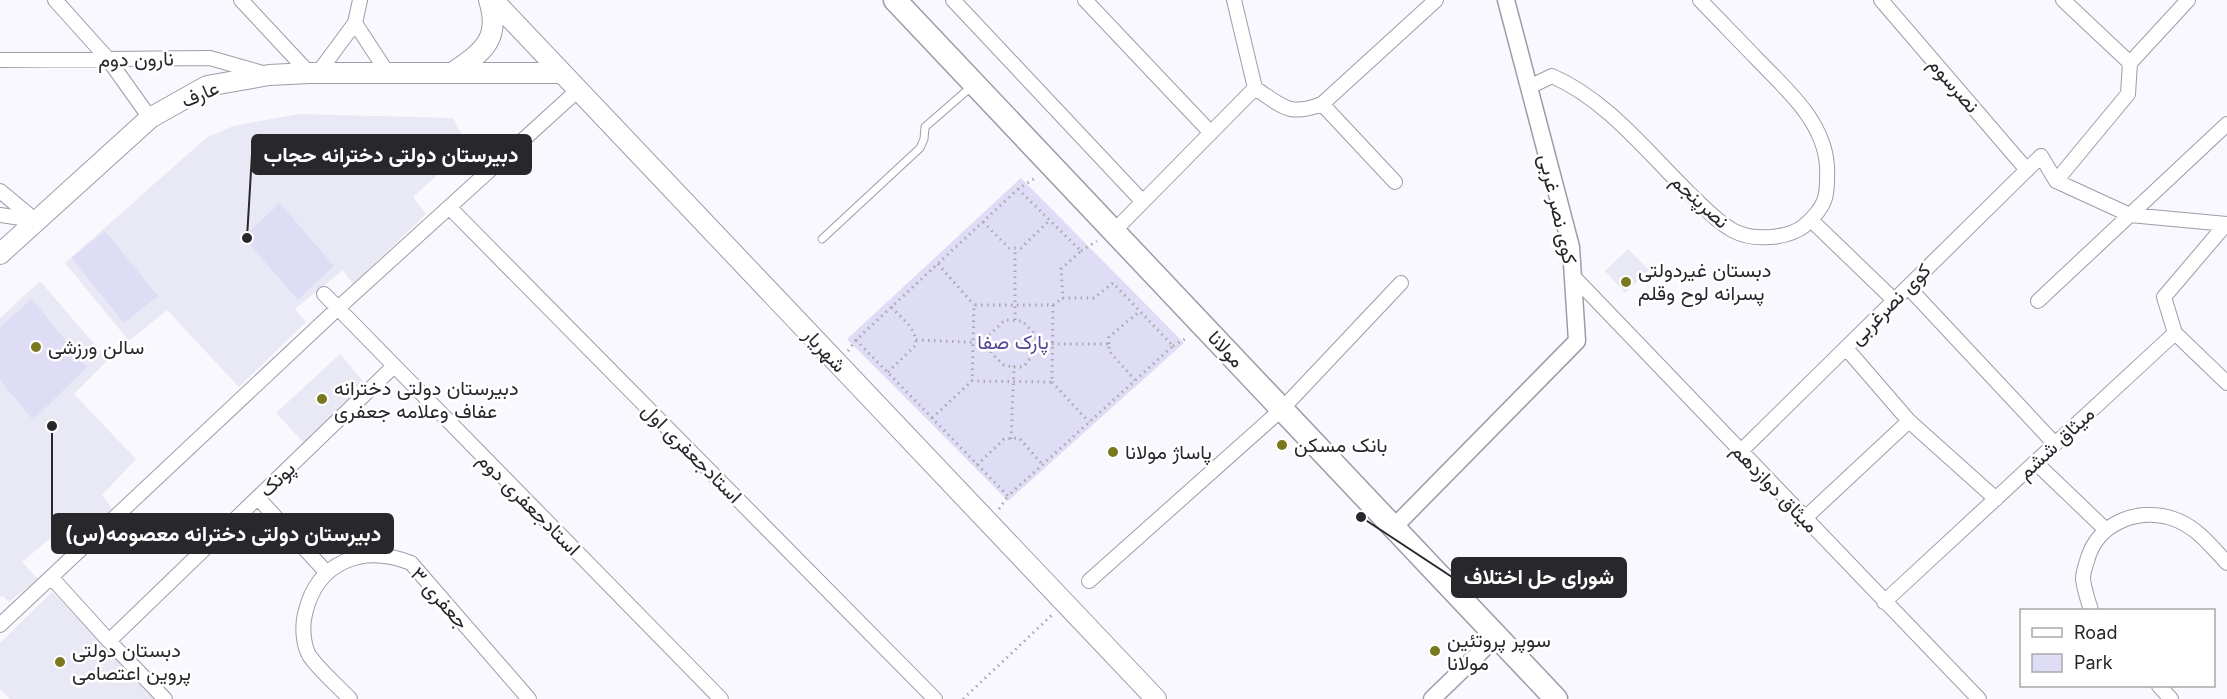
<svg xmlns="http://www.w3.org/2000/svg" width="2227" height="699" font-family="Inter,Vazirmatn,sans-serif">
	<rect width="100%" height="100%" fill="#f8f8fe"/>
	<!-- built -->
	<path fill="#e9e9f5" d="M299,114L453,118L468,147L413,197L426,214L353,284L343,270L295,309L306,322L239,387L167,310L129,341L65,263L206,138L233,126Z
		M1628,249L1649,270L1625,293L1605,271Z
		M40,281L108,360L74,394L136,459L102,495L112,509L84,535L71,521L22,562L38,579L9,602L2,595L0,597V318Z
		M340,354L367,386L306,445L276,413Z
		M52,592L157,699H10L0,689V643Z"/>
	<!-- green -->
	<path fill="#dfddf6" d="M1021,178L1184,343L1008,501L847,339Z
		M280,203L334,266L298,300L243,237Z
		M105,231L158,296L124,323L71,258Z
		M32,299L87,367L33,420L0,380V327Z"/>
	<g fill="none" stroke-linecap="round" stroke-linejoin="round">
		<!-- service casing -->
		<g stroke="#9d9ca9" stroke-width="9">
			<path id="service" d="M822,239L920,148L924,139L925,127L971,87"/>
		</g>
		<!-- minor casing -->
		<g stroke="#9d9ca9" stroke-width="16">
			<path id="minor" d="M55,0L108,59L150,118
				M241,0L309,73
				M953,0L1142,201
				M1085,0L1211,133
				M1234,0L1255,88C1282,106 1289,117 1322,104L1436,0
				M1881,0L2027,170
				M2063,0L2130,63L2188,0
				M355,23L387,72
				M0,60L210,58L266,74
				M318,73L355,23L360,0
				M1529,87L1552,76C1607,100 1647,152 1689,193C1703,206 1717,222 1734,231C1753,241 1787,239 1804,226C1827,206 1828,196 1827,166C1824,121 1786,89 1757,59C1738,39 1719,20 1700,0
				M1322,104L1395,182
				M2056,181L2128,94L2130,63
				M0,191L36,221
				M449,207L935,699
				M0,215L34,220
				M1811,220L1894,300
				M2226,224L2164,297L2175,333L2227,383
				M1114,231L1255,88
				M1573,276L1979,699
				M1908,287L2055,444
				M324,294L721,699
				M2038,301L2227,124
				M1846,348L1909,421
				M1740,452L2041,156L2056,181L2130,215L2227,224
				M2035,462L2105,529
				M258,498L327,573
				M1804,519L1909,421L1996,499
				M51,577L109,641L165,699
				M1089,581L1282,409L1401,283
				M1884,602L2175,333
				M2091,610C2088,601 2084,589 2083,579C2083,574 2085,567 2087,561C2097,521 2143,505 2179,521C2199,530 2212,547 2227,563
				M0,625L337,309L578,90
				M109,641L393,367
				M2159,686L2171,699
				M350,699C339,687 317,668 309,655C303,644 302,626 305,614C317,561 363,544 411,563L529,699"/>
		</g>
		<!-- tertiary casing -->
		<g stroke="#9d9ca9" stroke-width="19">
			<path id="tertiary" d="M1394,527L1577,341L1571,247L1506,0
				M1432,699L1497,636"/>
		</g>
		<!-- secondary casing -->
		<g stroke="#9d9ca9" stroke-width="22">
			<path id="secondary" d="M493,0L1156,699
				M455,71C484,51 501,38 489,0
				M0,254L150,118L207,86L269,75L309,73H562"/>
		</g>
		<!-- primary casing -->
		<g stroke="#9d9ca9" stroke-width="25">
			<path id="primary" d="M895,0L1556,699"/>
		</g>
		<!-- path -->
		<path stroke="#a7a7ad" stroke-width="3" stroke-dasharray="1.5 4.5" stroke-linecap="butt" d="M1018,189L1081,251L1061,269L1063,298H1094L1113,283L1173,346L1008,496L856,340L1018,189L1037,177
			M983,222L1009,248H1021L1050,220
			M1081,251L1097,241
			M938,264L974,305
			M1053,305L1063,298
			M1015,320V248
			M916,340L991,343
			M1034,344H1109V351L1135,380
			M1109,344V337L1140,311
			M1173,346L1187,338
			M848,351L856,340
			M888,372L916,345C917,328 902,319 891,307
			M1052,382L1089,422
			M932,418L972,381L1052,382L1053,305H974L972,381
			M1011,439L1014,367H1023L1035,353L1034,333L1022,321L1005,320L989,335L991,353L1004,365L1014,367
			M977,465L1004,439L1019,438L1042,464
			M999,509L1008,496
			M963,699L1053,614"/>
		<!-- service -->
		<use href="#service" stroke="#fff" stroke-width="7"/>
		<!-- minor -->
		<use href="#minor" stroke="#fff" stroke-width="14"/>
		<!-- tertiary -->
		<use href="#tertiary" stroke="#fff" stroke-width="16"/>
		<!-- secondary -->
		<use href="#secondary" stroke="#fff" stroke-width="20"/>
		<!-- primary -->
		<use href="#primary" stroke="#fff" stroke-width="22"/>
	</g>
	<!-- markers -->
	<g fill="#79781e" stroke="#fff" stroke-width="2">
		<circle cx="1626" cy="282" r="6"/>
		<circle cx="36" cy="347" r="6"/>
		<circle cx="322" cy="399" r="6"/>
		<circle cx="1282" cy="445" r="6"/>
		<circle cx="1113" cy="452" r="6"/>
		<circle cx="1435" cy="651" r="6"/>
		<circle cx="60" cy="662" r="6"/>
	</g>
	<g text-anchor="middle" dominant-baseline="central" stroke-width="5" stroke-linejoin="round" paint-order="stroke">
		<!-- street labels -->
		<g font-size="20" fill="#28282c" stroke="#fff">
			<text transform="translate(136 59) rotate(-1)">نارون دوم</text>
			<text transform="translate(1954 85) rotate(49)">نصرسوم</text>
			<text transform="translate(200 94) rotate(-23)">عارف</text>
			<text transform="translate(1700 201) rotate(42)">نصرپنجم</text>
			<text transform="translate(1558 209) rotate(77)">کوی نصر غربی</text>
			<text transform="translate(1890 304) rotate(-45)">کوی نصرغربی</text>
			<text transform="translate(1226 349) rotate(47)">مولانا</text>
			<text transform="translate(825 350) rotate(47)">شهریار</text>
			<text transform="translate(2056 443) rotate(-43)">میثاق ششم</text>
			<text transform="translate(692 453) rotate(45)">استادجعفری اول</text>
			<text transform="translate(277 479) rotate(-44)">پونک</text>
			<text transform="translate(1775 488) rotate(46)">میثاق دوازدهم</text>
			<text transform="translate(529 504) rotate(45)">استادجعفری دوم</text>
			<text transform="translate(440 598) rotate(48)">جعفری ۳</text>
		</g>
		<!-- poi labels -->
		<g font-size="20" fill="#28282c" stroke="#fff" text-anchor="start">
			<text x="1638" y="270">دبستان غیردولتی<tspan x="1638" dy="23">پسرانه لوح وقلم</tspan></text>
			<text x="48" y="347">سالن ورزشی</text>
			<text x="334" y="388">دبیرستان دولتی دخترانه<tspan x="334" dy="23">عفاف وعلامه جعفری</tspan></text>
			<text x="1294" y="445">بانک مسکن</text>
			<text x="1125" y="452">پاساژ مولانا</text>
			<text x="1447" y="640">سوپر پروتئین<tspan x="1447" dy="23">مولانا</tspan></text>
			<text x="72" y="650">دبستان دولتی<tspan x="72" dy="23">پروین اعتصامی</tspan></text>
		</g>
		<!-- park labels -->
		<g font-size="20" fill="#554795" stroke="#fff">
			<text x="1013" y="342">پارک صفا</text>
		</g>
	</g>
	<!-- callouts -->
	<path fill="none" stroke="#28282c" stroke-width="2" d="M247 238L252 154M52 426L52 534M1361 517L1452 577"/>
	<g fill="#28282c" stroke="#fff" stroke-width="2">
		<circle cx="247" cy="238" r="6"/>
		<circle cx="52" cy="426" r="6"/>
		<circle cx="1361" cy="517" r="6"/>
	</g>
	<g fill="#28282c" stroke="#28282c" stroke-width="2">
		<rect x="252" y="135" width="279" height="39" rx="6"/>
		<rect x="52" y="514" width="341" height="39" rx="6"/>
		<rect x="1452" y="558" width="174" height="39" rx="6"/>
	</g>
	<g font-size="21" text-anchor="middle" font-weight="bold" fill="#fff">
		<text x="391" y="162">دبیرستان دولتی دخترانه حجاب</text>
		<text x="223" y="541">دبیرستان دولتی دخترانه معصومه(س)</text>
		<text x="1539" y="584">شورای حل اختلاف</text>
	</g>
	<!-- legend -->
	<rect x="2020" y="609" width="195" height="78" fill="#ffffff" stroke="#a9a9ab" stroke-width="1.5"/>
	<rect x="2032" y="628" width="30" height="9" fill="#ffffff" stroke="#a9a9ab" stroke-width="1.5"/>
	<text x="2074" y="639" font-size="18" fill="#28282c">Road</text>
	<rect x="2032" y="654" width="30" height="18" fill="#dfddf6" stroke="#a9a9ab" stroke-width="1.5"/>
	<text x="2074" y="669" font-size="18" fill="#28282c">Park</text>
</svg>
